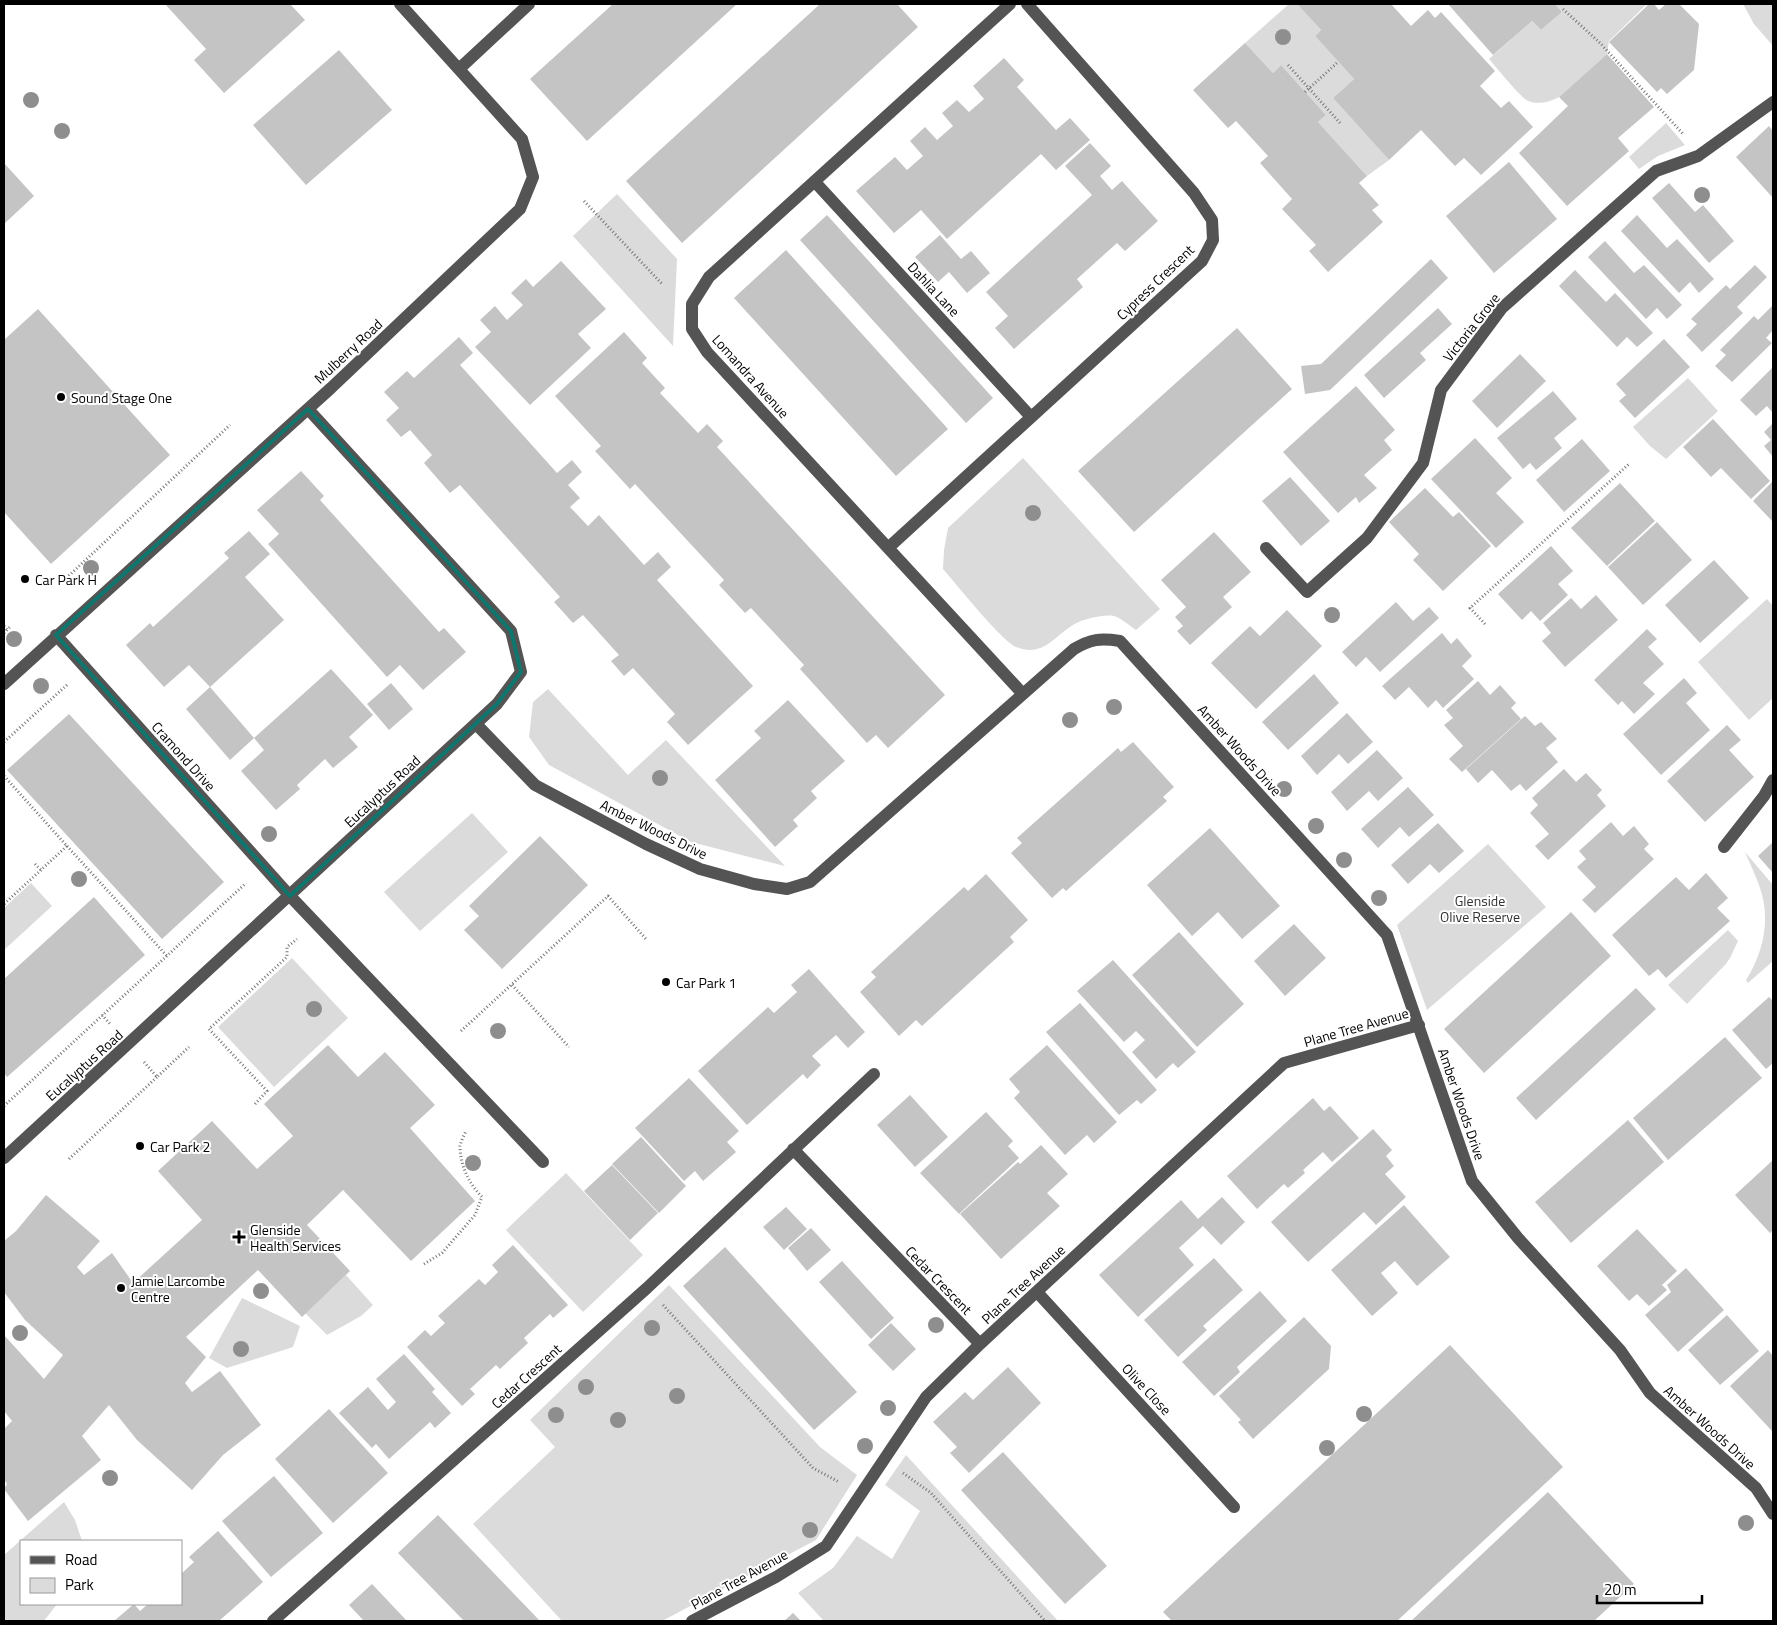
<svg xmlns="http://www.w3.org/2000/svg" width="1777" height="1625" font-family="'Titillium Web',sans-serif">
	<rect width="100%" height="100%" fill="#fff"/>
	<!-- green -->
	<path fill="#dbdbdb" d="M1289,4H1297L1321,30L1315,36L1354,79L1333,98L1389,160L1367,176L1318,122L1326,115L1281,65L1273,73L1245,43Z
		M1555,4H1647L1609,41L1607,54L1559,97C1550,102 1538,105 1528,101C1520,97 1497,68 1489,59L1532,21L1541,30L1562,12Z
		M1743,4H1773V46L1754,24Z
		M1666,123L1685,145L1658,156L1639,169L1629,157Z
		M617,194L677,259L673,346L573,236Z
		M1688,378L1718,411L1666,459L1650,446L1633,427Z
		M1023,458L1160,609L1136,630C1130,626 1121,618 1114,616C1102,614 1079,620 1070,627C1052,639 1042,657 1016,647C1001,640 957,585 943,569L944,550L948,528Z
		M1767,599L1773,606V698L1749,720L1698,662Z
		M548,689L628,775L666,740L785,866L691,842L549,765L529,737L533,702Z
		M472,813L508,852L420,931L384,892Z
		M1488,844L1546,907L1427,1010L1397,925Z
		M1745,852L1773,885V961L1748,983L1746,980C1763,953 1771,920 1760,888C1756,876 1750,864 1745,852Z
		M31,883L52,906L4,950V908Z
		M1728,930L1738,941L1730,958L1725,965L1687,1004L1668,985Z
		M292,958L348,1018L274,1087L218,1027Z
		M566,1173L643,1255L583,1312L506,1230Z
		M346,1275L373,1305L361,1316L327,1335L305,1313Z
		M669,1285L820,1447L857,1475L816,1540L662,1621H562L473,1524L555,1447L530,1420Z
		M242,1298L300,1326L293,1347L227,1368L209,1358Z
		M906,1455L1058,1621H824L798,1593L833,1568L857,1536L892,1559L920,1511L885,1485Z
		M64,1502L75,1520L82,1541H21V1604H57L44,1621H4V1555Z"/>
	<!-- building -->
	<path fill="#c4c4c4" d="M165,4H290L305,20L224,93L194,60L206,49Z
		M613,4H737L587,141L530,79Z
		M820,4H897L918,27L682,243L626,181Z
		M1297,4H1391L1411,26L1428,10L1435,18L1441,12L1495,71L1480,86L1501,108L1509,101L1533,127L1481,175L1464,158L1455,166L1421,130L1389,160L1333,98L1354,79L1315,36L1321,30Z
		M1448,4H1555L1562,12L1541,30L1532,21L1493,55Z
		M1649,4H1654L1659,10L1666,4H1679L1699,24L1694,70L1667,94L1661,88L1657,92L1609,42Z
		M1245,43L1273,73L1281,65L1326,115L1318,122L1367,176L1359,183L1379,205L1372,210L1383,222L1328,272L1309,251L1316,245L1282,209L1292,199L1260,163L1268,156L1236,121L1228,128L1193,90Z
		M339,50L392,110L306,185L253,125Z
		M1607,54L1654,107L1618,138L1629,151L1567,206L1519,153L1568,106L1559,97Z
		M1004,58L1024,80L1017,87L1056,130L1070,118L1090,140L1056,170L1041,154L947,239L921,210L894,233L856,191L895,157L907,170L923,156L910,141L925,127L937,140L953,126L942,113L957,100L969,112L984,99L973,86Z
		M1769,126L1773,131V198L1736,157Z
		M1090,143L1111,166L1100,176L1112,190L1122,181L1158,221L1125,251L1117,243L1077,279L1083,287L1014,349L995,328L1008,316L986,292L1092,195L1065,166Z
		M1509,162L1557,219L1494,273L1446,216Z
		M4,163L34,196L4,224Z
		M1669,183L1695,212L1703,205L1734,241L1709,263L1652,198Z
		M827,215L993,398L966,423L800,240Z
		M1637,215L1667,248L1677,239L1714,279L1699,293L1690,282L1679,293L1621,231Z
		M940,235L961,259L971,251L990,273L967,293L949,272L938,282L915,257Z
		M1605,241L1634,273L1644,265L1682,305L1667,319L1657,308L1646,319L1588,257Z
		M786,250L948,429L896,476L734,298Z
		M1431,259L1448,278L1330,390L1305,394L1301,366L1321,364Z
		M561,261L606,309L578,334L591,348L530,405L475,347L491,332L480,320L495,306L507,320L523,305L511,293L526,279L533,287Z
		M1755,265L1767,277L1737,307L1743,313L1702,352L1686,335L1697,324L1691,319L1726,285L1730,289Z
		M1575,270L1606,302L1615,293L1653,333L1637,347L1627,337L1617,347L1559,286Z
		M1773,305V330L1766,338L1772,343L1732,382L1715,366L1726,355L1720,350L1754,316L1758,320Z
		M1438,308L1452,324L1420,353L1426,360L1384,398L1364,375Z
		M38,309L170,455L51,564L4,512V340Z
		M1237,328L1292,389L1134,532L1078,471Z
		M624,332L647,358L642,363L665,388L660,393L698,433L707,424L723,441L717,447L945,695L888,748L876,735L867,743L800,669L804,665L751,608L745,613L719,585L724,580L635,484L630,489L595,451L601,446L555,396Z
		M459,337L473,353L460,365L557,473L572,460L582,472L568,485L580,498L570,507L588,526L599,515L644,565L658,552L671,567L657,580L753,686L688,745L667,722L675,714L633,668L624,676L611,661L619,655L583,615L573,623L554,602L560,597L460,485L450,493L424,463L432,455L410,430L401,437L386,420L399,408L384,392L407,371L414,378Z
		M1664,339L1690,367L1635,418L1619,401L1626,395L1616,384Z
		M1520,354L1546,381L1497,428L1472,401Z
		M1773,367V410L1772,412L1767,406L1756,416L1740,400Z
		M1356,386L1395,430L1384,440L1392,450L1364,475L1377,488L1359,503L1356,497L1338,513L1283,452Z
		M1553,391L1577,419L1554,438L1562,448L1536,470L1530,463L1523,469L1497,438Z
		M1713,419L1770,481L1751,499L1721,468L1711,477L1683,447Z
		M1773,423V457L1764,446L1771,440L1764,432Z
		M1475,438L1512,478L1496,493L1524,522L1496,548L1431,479Z
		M1582,439L1610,471L1564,512L1536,480Z
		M301,471L324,496L320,500L439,632L444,628L466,652L423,690L400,665L387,677L268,544L279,534L257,510Z
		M1290,477L1330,521L1301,546L1262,501Z
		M1772,482L1773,484V522L1753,501Z
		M1620,483L1655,521L1607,566L1571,528Z
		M1425,488L1453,517L1459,512L1491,546L1443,591L1413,560L1419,554L1389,522Z
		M1657,522L1692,560L1643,605L1608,567Z
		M249,531L270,554L245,577L284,620L210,687L189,665L164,687L126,645L150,623L153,627L229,558L224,553Z
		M1214,532L1251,572L1223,597L1232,607L1190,645L1177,631L1183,626L1175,617L1186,607L1161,580Z
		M1551,546L1573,571L1558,584L1568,595L1540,621L1531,611L1522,620L1498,594Z
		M1714,560L1749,598L1700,643L1665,605Z
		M1596,595L1618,620L1565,667L1542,641L1551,633L1543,623L1571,598L1581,609Z
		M1396,602L1413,621L1429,607L1439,618L1380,672L1366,657L1356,667L1342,652Z
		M1287,610L1322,646L1256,709L1211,663L1250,626L1260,636Z
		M1647,629L1657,639L1648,647L1664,664L1643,683L1655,694L1634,714L1622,701L1618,705L1594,680Z
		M1442,633L1451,644L1457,638L1472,656L1462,666L1474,679L1443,708L1436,700L1428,708L1409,687L1395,700L1382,686Z
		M331,669L373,715L349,737L358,747L333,768L325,759L297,785L300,789L276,810L241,771L264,750L254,738Z
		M1314,674L1339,703L1288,750L1262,722Z
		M1684,678L1697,693L1686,703L1710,730L1661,775L1623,734Z
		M1478,681L1490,695L1500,685L1516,703L1511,708L1521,719L1462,772L1449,759L1463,746L1444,725L1453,718L1446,710Z
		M391,683L413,709L389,730L367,704Z
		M210,687L254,738L230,760L186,709Z
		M788,700L845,761L811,791L817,798L793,820L798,826L775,847L715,780L761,738L754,731Z
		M1347,713L1373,742L1348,764L1339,754L1317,775L1301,756Z
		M69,714L224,882L162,939L7,770Z
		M1525,716L1535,726L1541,722L1557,739L1546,748L1558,762L1526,791L1520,784L1511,791L1492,770L1478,783L1466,769Z
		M1727,725L1741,740L1729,750L1754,777L1705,822L1667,781Z
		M1133,742L1174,787L1163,797L1167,801L1066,891L1063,888L1052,898L1011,853L1022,843L1017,838L1118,748L1121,752Z
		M1377,750L1403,778L1378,801L1369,791L1347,811L1331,792Z
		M1564,769L1576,782L1586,773L1602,790L1597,795L1606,806L1548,860L1535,846L1549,834L1530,813L1538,805L1532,798Z
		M1408,787L1434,815L1409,837L1400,827L1378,848L1361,829Z
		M1611,822L1623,836L1634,826L1649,844L1644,849L1654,859L1595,913L1582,900L1596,887L1577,867L1586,859L1579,851Z
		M1438,823L1464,851L1439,873L1430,864L1408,884L1391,865Z
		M1210,828L1280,906L1242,939L1218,912L1192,936L1147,885Z
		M540,836L588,885L502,969L464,930L479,916L469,906Z
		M1773,842V873L1758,856Z
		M1706,873L1728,898L1717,908L1730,921L1666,978L1658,969L1649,976L1612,935L1676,877L1689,890Z
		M986,874L1028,920L1010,937L1014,942L922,1026L916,1020L899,1036L860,992L876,977L871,972L964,887L968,891Z
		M94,897L145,955L7,1077L4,1073V979Z
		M1571,912L1611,956L1484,1073L1444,1029Z
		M1294,924L1326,958L1285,996L1254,961Z
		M1179,932L1244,1004L1197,1047L1132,975Z
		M1113,960L1196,1052L1178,1068L1173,1063L1156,1079L1132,1052L1145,1040L1136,1031L1124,1042L1077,991Z
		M809,969L865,1032L848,1048L836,1035L812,1056L821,1065L807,1079L803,1074L747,1125L698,1071L768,1007L774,1013L797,992L791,985Z
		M1636,988L1656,1009L1536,1120L1516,1098Z
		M1769,997L1773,1001V1063L1766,1069L1732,1030Z
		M1080,1003L1157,1090L1141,1104L1137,1100L1119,1115L1046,1032Z
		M1725,1037L1762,1078L1668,1160L1633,1118Z
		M328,1045L358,1077L385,1052L435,1105L410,1128L475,1201L411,1261L343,1190L307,1225L350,1271L302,1317L258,1270L186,1337L206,1357L185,1383L192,1392L220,1371L261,1425L223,1455L192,1490L137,1440L109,1405L82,1436L101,1460L28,1521L4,1489L7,1484L4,1479V1429L12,1421L4,1411V1335L44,1379L63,1355L25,1320L4,1292V1241L16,1231L46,1195L100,1241L77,1267L84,1275L112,1253L133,1283L202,1220L158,1171L212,1121L257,1169L293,1136L264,1104Z
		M1047,1045L1117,1122L1094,1143L1087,1135L1065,1155L1014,1098L1020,1092L1009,1079Z
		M689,1078L739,1131L727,1142L736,1152L703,1181L695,1171L684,1181L635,1128Z
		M910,1095L948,1137L915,1167L877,1125Z
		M1313,1098L1324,1111L1330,1106L1359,1138L1332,1162L1323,1152L1303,1170L1305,1173L1288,1188L1284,1184L1257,1209L1227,1176Z
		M986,1112L1013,1141L1008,1146L1019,1158L959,1214L920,1173Z
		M1628,1120L1664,1162L1571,1243L1535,1202Z
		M1373,1129L1392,1150L1386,1156L1394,1166L1385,1174L1406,1197L1376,1225L1364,1212L1308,1262L1271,1222Z
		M641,1137L686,1186L659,1213L612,1164Z
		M1041,1145L1068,1174L1047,1193L1060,1206L1001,1259L960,1214L1018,1162L1020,1164Z
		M1773,1160V1230L1770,1233L1735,1195Z
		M612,1165L658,1213L630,1240L584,1191Z
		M1222,1197L1245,1222L1221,1245L1203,1226L1179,1248L1194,1265L1138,1317L1099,1275L1181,1200L1198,1219Z
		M1404,1205L1450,1257L1417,1286L1395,1261L1381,1273L1398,1293L1372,1316L1331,1270Z
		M786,1207L807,1229L784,1250L763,1227Z
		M811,1228L831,1250L807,1271L788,1248Z
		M1637,1229L1677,1271L1662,1285L1667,1290L1649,1306L1637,1294L1629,1301L1597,1266Z
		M513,1245L568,1305L553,1318L550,1314L524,1338L528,1343L515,1355L500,1369L496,1365L470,1389L475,1394L462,1406L407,1347L425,1330L431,1336L445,1323L438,1316L479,1279L485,1285L498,1272L492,1265Z
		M725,1247L857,1392L814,1430L683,1286Z
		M1214,1258L1243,1290L1203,1326L1207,1330L1178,1357L1144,1320Z
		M842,1261L894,1318L871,1339L819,1282Z
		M1686,1268L1724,1310L1678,1352L1645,1315L1671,1292L1667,1285Z
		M1260,1291L1287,1321L1237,1367L1240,1372L1214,1396L1182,1362Z
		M1727,1315L1759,1351L1720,1385L1688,1350Z
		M1304,1317L1331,1346L1329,1369L1253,1439L1238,1422L1241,1420L1219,1396Z
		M891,1323L916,1349L893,1371L868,1345Z
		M1450,1345L1563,1467L1397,1621H1172L1163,1612Z
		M1768,1350L1773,1356L1772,1431L1730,1386Z
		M404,1354L435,1389L432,1392L451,1413L435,1428L430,1422L389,1459L376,1444L372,1448L339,1413L368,1387L388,1410L396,1402L376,1379Z
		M1008,1367L1041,1403L969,1473L950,1453L957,1447L933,1422L965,1392L973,1400Z
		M329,1409L388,1473L333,1523L275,1459Z
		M1003,1452L1107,1566L1065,1604L961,1490Z
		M274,1476L323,1533L271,1577L222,1521Z
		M1548,1492L1634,1584L1594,1621H1411Z
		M438,1515L540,1621H464L398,1553Z
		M218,1531L263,1582L219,1621H114L134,1604L140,1611L148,1604H181V1574L194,1562L189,1557Z
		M372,1584L407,1621H364L349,1605Z
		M793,1613L801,1621H784Z"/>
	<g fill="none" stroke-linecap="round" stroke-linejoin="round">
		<!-- path -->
		<path stroke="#767676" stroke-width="3" stroke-dasharray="1 2.5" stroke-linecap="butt" d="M1563,9L1601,44L1684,135
			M1288,65L1340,123
			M1305,92L1338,62
			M584,201L663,285
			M61,583L230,425
			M1485,624L1470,608L1629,464
			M4,626L7,630
			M4,633L11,626
			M4,742L68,684
			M4,776L67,846L4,904
			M67,846L167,956
			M35,864L41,870
			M512,985L569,1047
			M102,1015L111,1025
			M461,1031L608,896L646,939
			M144,1062L157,1077L189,1047
			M255,1104L267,1091L209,1029L287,957V947L297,939
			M4,1106L246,883
			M69,1159L157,1077
			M424,1264L442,1253L475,1215L482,1197C469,1184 460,1165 460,1146C461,1141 464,1135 466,1131
			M663,1305L813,1468L839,1482
			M903,1473L931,1493L1045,1621"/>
		<!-- minor -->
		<path stroke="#545454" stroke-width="12" d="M1010,4L709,277L692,304V329L707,352L1023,694
			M459,69L529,4
			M815,182L1031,417
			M888,548L1202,261L1213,240L1212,220L1194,193L1027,4
			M1266,548L1307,592L1367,538L1423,463L1441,390L1502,308L1656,171L1698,156L1773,102
			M56,635L290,896L543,1162
			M4,684L331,388L520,209L533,177L522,139L400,4
			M476,724L535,785L646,844L700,869L754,884L787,889L810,882L1074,649C1091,639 1100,638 1120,641L1387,935L1472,1181L1518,1238L1620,1350L1650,1393L1756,1488L1773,1514
			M1724,847L1764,796L1773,780
			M793,1149L980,1344
			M4,1158L497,704L521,672L511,631L308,409
			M1037,1292L1234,1507
			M273,1621L647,1288L874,1074
			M692,1621L776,1577L826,1546L926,1397L980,1344L1284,1063L1419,1025"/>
	</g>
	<!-- trees -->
	<g fill="#8e8e8e">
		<circle cx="1283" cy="37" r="8"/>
		<circle cx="31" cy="100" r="8"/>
		<circle cx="62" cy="131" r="8"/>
		<circle cx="1702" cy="195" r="8"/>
		<circle cx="1033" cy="513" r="8"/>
		<circle cx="91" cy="568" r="8"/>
		<circle cx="1332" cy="615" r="8"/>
		<circle cx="14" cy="639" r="8"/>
		<circle cx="41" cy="686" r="8"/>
		<circle cx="1114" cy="707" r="8"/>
		<circle cx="1070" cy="720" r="8"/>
		<circle cx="660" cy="778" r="8"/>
		<circle cx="1284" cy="789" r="8"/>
		<circle cx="1316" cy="826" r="8"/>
		<circle cx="269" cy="834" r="8"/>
		<circle cx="1344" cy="860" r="8"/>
		<circle cx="79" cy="879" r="8"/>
		<circle cx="1379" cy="898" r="8"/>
		<circle cx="314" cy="1009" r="8"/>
		<circle cx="498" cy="1031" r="8"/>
		<circle cx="473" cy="1163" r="8"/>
		<circle cx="261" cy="1291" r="8"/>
		<circle cx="936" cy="1325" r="8"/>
		<circle cx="652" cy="1328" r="8"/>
		<circle cx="20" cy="1333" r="8"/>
		<circle cx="241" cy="1349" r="8"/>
		<circle cx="586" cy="1387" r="8"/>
		<circle cx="677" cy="1396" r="8"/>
		<circle cx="888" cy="1408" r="8"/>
		<circle cx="1364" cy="1414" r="8"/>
		<circle cx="556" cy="1415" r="8"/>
		<circle cx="618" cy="1420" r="8"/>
		<circle cx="865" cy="1446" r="8"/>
		<circle cx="1327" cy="1448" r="8"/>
		<circle cx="110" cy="1478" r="8"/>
		<circle cx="1746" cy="1523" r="8"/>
		<circle cx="810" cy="1530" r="8"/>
	</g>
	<!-- marked area -->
	<path fill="none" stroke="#0f766e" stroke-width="4" stroke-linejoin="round" d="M308,409L511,631L521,672L497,704L290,896L56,635Z"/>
	<!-- markers -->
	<g fill="#000" stroke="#fff" stroke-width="2">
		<circle cx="61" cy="397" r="5"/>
		<circle cx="25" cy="579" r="5"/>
		<circle cx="666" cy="982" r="5"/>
		<circle cx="140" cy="1146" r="5"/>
		<path d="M236.5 1229.5h5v5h5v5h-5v5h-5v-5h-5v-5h5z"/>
		<circle cx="121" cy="1288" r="5"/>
	</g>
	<g text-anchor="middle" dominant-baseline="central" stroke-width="4" stroke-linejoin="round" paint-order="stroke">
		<!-- street labels -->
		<g font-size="14" fill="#000" stroke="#fff">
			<text transform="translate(1155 282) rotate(-44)">Cypress Crescent</text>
			<text transform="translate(934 289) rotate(47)">Dahlia Lane</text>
			<text transform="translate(1471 327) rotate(-52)">Victoria Grove</text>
			<text transform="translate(348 351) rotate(-43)">Mulberry Road</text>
			<text transform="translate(751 376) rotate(48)">Lomandra Avenue</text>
			<text transform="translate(1240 750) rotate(48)">Amber Woods Drive</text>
			<text transform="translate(184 756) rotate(48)">Cramond Drive</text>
			<text transform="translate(382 791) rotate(-43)">Eucalyptus Road</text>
			<text transform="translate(654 829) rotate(26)">Amber Woods Drive</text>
			<text transform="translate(1356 1027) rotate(-16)">Plane Tree Avenue</text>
			<text transform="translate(84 1065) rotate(-42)">Eucalyptus Road</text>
			<text transform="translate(1462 1104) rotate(71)">Amber Woods Drive</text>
			<text transform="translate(939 1280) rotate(46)">Cedar Crescent</text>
			<text transform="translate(1023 1284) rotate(-43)">Plane Tree Avenue</text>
			<text transform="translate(526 1376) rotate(-42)">Cedar Crescent</text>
			<text transform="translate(1147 1389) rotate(47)">Olive Close</text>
			<text transform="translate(1710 1427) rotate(42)">Amber Woods Drive</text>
			<text transform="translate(739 1579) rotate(-29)">Plane Tree Avenue</text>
		</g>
		<!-- poi labels -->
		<g font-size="14" fill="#000" stroke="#fff" text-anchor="start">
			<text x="71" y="397">Sound Stage One</text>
			<text x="35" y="579">Car Park H</text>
			<text x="676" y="982">Car Park 1</text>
			<text x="150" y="1146">Car Park 2</text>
			<text x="250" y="1229">Glenside<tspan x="250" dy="16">Health Services</tspan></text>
			<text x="131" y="1280">Jamie Larcombe<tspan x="131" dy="16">Centre</tspan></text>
		</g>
		<!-- park labels -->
		<g font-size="14" fill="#323232" stroke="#fff">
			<text x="1480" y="900">Glenside<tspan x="1480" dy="16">Olive Reserve</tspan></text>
		</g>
	</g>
	<!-- border -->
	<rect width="1777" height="1625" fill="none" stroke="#000000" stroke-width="10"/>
	<!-- legend -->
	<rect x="20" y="1540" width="162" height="65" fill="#ffffff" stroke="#999999"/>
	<rect x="30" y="1556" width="25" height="8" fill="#545454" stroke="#999999"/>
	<text x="65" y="1565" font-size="15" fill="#000000">Road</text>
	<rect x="30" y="1578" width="25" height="15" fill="#dbdbdb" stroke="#999999"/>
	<text x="65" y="1590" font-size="15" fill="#000000">Park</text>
	<!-- scale -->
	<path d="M1597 1595v8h105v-8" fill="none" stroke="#000000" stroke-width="2.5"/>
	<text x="1604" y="1595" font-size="15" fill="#000000" stroke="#ffffff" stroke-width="4" paint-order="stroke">20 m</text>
</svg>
